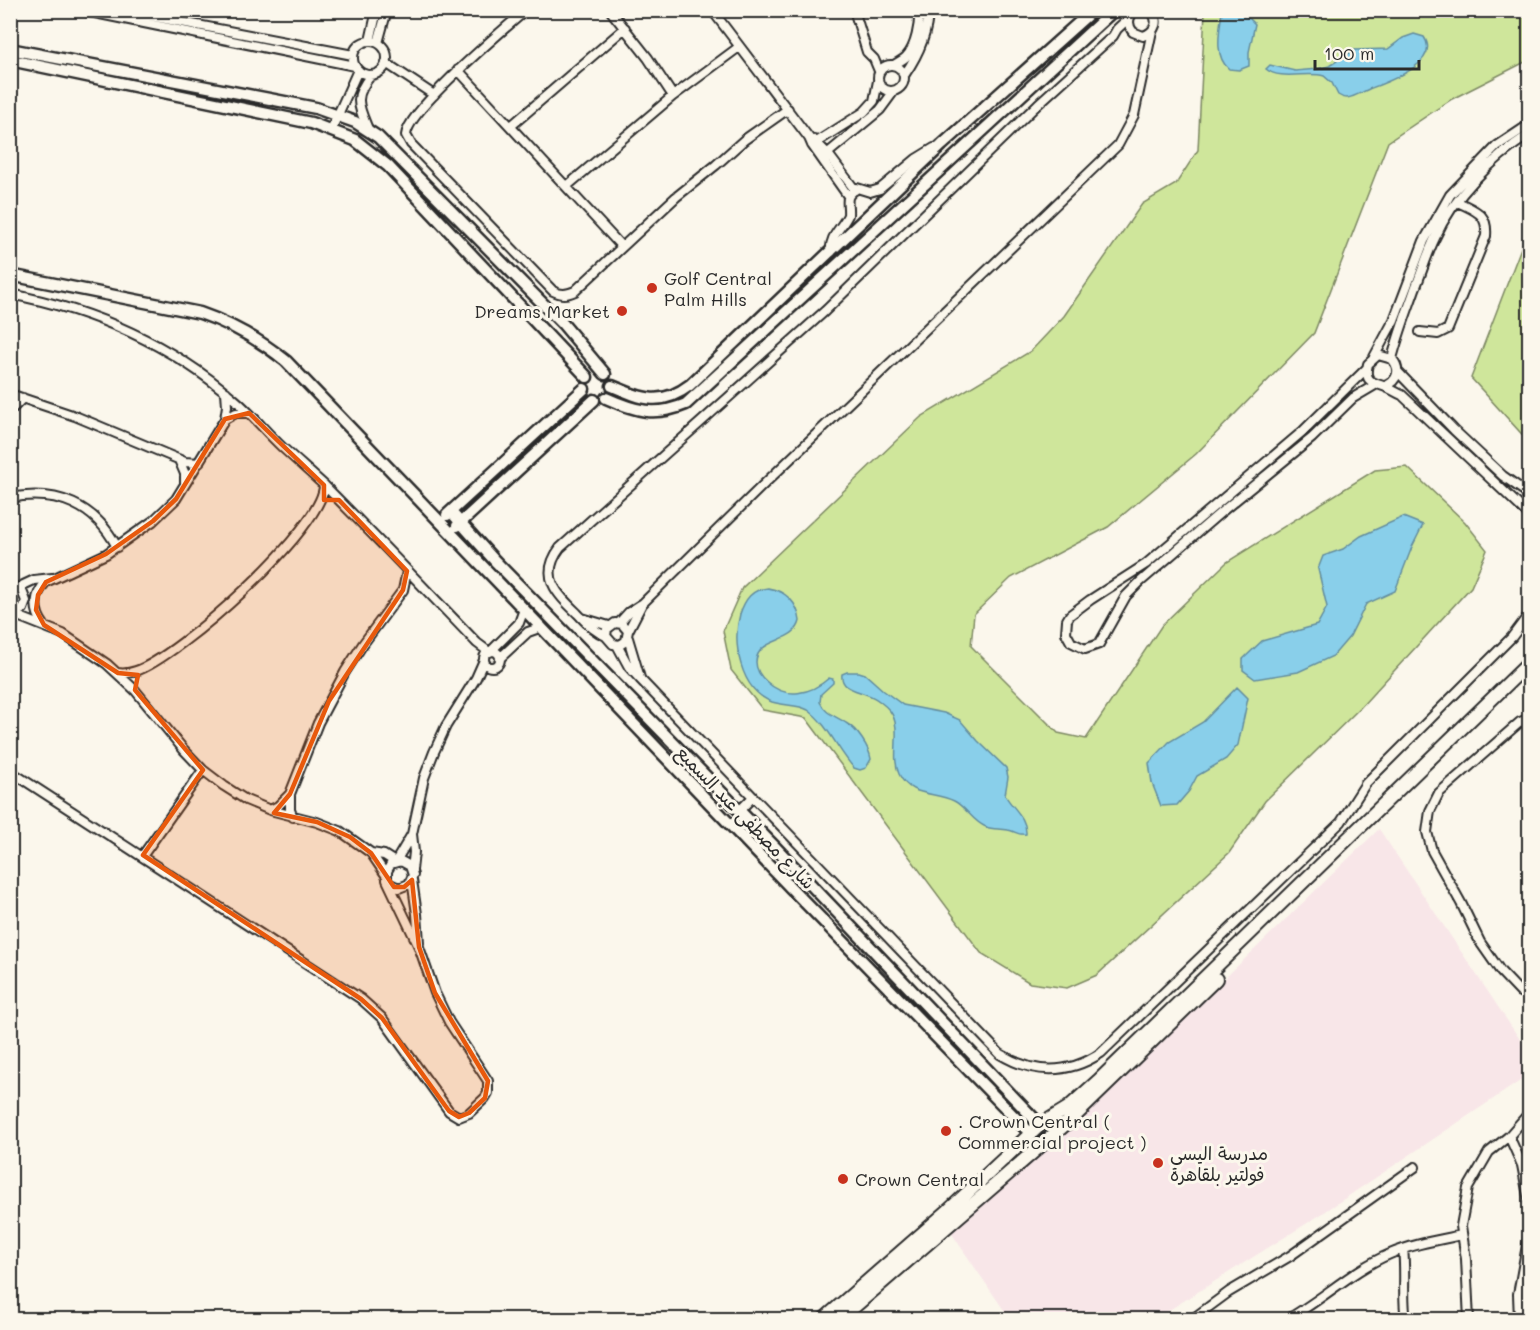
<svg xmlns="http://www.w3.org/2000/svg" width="1540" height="1330" font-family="Mali,'Playpen Sans Arabic',sans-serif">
	<rect width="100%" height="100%" fill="#fbf7ec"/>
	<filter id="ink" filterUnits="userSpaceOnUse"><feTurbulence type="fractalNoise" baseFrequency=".0167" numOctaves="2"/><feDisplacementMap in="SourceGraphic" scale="12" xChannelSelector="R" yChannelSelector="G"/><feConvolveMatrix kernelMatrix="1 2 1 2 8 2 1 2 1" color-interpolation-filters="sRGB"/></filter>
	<g filter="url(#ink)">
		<!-- built -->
		<path fill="#f8e6e8" d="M1379,829L1529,1053V1075L1320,1215L1155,1319H1010L950,1231L1191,1011Z"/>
		<!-- green -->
		<path fill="#cfe69b" stroke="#7d8863" stroke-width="1.5" d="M1205,11H1529V60L1452,99L1388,142L1314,333L1196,454L1108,527L1011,578L974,614L971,646L1058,733L1086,739L1162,625L1227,562L1375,470L1407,467L1465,522L1487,550L1471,587L1360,708L1265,801L1229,853L1097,975L1067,988L1030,983L981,953L806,718L763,710L731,670L723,631L742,588L921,417L1031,351L1064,316L1142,204L1176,184L1198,150Z
			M1529,227V442L1471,378Z"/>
		<!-- water -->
		<path fill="#89cfea" stroke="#638d9e" stroke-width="1.5" d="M1222,11H1242L1255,24L1249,52V66L1239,70L1229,69C1213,56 1220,29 1222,11Z
			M1414,34L1424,37C1442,63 1387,82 1369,89C1362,92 1354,97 1347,98C1343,98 1341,97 1338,95L1332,83L1324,76C1307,71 1280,81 1266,69L1270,65L1295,71L1318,69L1329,66L1354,50L1388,49L1403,38Z
			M1403,517L1423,525L1412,547L1395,591L1366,604L1350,636L1333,656L1298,672L1255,679L1243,670V659L1262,641L1317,625L1327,607L1318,569L1323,556L1343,549L1361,536Z
			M768,588C786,591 798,603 800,621C795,644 757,637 756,662C756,670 761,677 767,682C786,700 811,694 829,678L833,679V683L821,694L820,702C826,715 835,715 846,723C857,729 869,747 871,759L866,768L860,770L854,768C839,752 827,723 808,710C798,704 784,706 772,702C740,690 732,643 740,614C745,599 752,589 768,588Z
			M847,672H859L865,674L884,691L903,705L944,713L960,720L978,741L1006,768L1008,777L1005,795C1012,808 1027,817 1026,834C1019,836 1015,831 1008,830C1001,828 993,830 986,827C973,822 966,807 954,801C935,791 910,798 899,774C890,755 903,728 890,711C885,705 875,697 868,695C857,690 840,689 842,674Z
			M1237,687L1248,698L1238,745L1226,759L1197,776L1189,791L1177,805L1161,806L1152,783L1149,763L1169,742L1203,722Z"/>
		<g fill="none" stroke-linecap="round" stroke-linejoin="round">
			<!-- street casing -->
			<g stroke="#2b2b2b" stroke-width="12">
				<path id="street" d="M80,10L355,66
					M119,10L353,55
					M526,10C503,30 408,110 406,135L411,144L553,291C561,295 566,295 575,291L676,197L716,165L744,140L788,109
					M610,10L648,58L673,96
					M712,10L809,138L812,145L848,196
					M854,10L867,52L874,59L879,71
					M1135,10C1128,17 1127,25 1133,32L1143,36C1156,32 1160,20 1150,10
					M353 58a17 17 0 1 1 34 0a17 17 0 1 1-34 0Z
					M370,41L377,10
					M378,43L387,10
					M386,63L434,95
					M878 78a13 13 0 1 1 26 0a13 13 0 1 1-26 0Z
					M894,65C898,62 903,60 906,57C916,47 920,24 919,10
					M458,70L622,247
					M905,74C918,55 928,34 928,10
					M511,126L625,28
					M368,129C358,105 353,97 371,75
					M331,130L358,70
					M814,140L828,154L855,190
					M812,145L864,112L874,101L878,81
					M822,158L880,110L894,91
					M567,186L673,96L739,47
					M831,252C829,236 842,228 848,215C849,200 843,198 857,188L870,192L880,189L916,159L934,148
					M10,294C94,310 169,343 234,399C251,413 265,431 282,447C296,460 311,473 325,486C377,538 427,591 477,643L489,652
					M1420,332L1438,334L1448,329L1486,236C1488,213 1475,211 1458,202
					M1374,357L1394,320L1424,241L1450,195L1497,146L1530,124
					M1392,359C1398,335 1407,312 1415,289C1422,272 1427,254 1435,238C1453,197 1492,158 1530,134
					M1366,369L1303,431L1146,564L1090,600L1070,615L1067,620L1066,633L1071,642L1085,649L1099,644L1126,596L1140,582L1220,513L1312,438L1353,398L1375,385
					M1398,372L1454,430L1503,476L1530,495
					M1385,386C1398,381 1401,369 1392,359L1378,355L1368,364C1363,384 1375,382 1388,388C1393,390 1397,393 1402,395L1530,516
					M10,394L75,416L185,462L199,463
					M10,411L23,398
					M225,419L236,413H249
					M179,460L185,474V484
					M10,498C57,489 95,505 117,547
					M10,588L22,591L26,601L23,609L15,613
					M17,588L34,580L52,578
					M10,613L63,634L107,664L135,690L184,750L203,770L224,786L246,800L270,810L317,822L340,831L371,853L386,875
					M582,618L609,626
					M619,623L629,612L643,603L761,487L1118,145L1134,115L1152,31
					M44,625C33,610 34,595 46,582L106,554L153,521L176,499L225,419L227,406L226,392
					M628,631L622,624L615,623L607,629L606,636L613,644L620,645L626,641L628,631L642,604
					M606,636C593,631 586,622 577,613C556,593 539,576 560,548L825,311L1038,104L1113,36L1117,29L1130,17
					M628,638L640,678
					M617,645L629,667L640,679L1000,1054C1033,1074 1068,1075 1101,1053L1341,822L1366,783L1512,637L1530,613
					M484 659a8 8 0 1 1 16 0a8 8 0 1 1-16 0Z
					M490,652L519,623L524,609
					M500,658L528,632L542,627
					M118,673C124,674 130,673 136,671C178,657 324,528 324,485
					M1530,718L1520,722L1439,793L1430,811L1427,832L1432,851L1461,903L1480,942L1501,972L1520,992L1530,997
					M10,771L361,999L382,1018L449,1111L459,1117L469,1113L485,1098L488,1093V1081L449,1022L435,993L419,947L387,880V871L391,864L401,861L410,866L413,875L409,884L399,888L390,884
					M270,810L278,806L290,794
					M740,810L752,798
					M293,817L290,810V794L318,723L345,672L363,644L403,590L407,571
					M412,834L414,852L412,870
					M371,853L384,855L395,862
					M143,855L203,770
					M396,861L412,834L424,778L434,752L446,726L476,678L484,660
					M412,880L417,914L419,943
					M1509,1136L1522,1165L1530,1206
					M1403,1249C1406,1273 1402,1296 1406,1320
					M1191,1320L1229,1292L1290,1256L1415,1167
					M1286,1320C1322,1300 1352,1270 1390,1254C1413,1244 1438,1240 1462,1235
					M1469,1320L1466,1259L1461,1226L1468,1188L1489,1152L1509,1136L1530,1112
					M1519,1320L1518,1294L1530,1229"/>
			</g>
			<!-- secondary casing -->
			<g stroke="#2b2b2b" stroke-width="15">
				<path id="secondary" d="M10,49L316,108L355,122L378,137L563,324L605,374
					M10,60L311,123L355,140L388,166L587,377
					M10,275L200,313C232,324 260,340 286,361L791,888L1031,1134
					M612,386C643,399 661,407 690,385L942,145L1093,10
					M606,398C635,411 655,417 686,404L1114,10
					M451,512L495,561L775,847L1040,1125
					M447,515L584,389
					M457,526L594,400"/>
			</g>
			<!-- primary casing -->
			<g stroke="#2b2b2b" stroke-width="16">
				<path id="primary" d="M823,1320L949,1210L1040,1125L1068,1108L1098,1081L1530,662
					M839,1320L1075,1116L1216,979"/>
			</g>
			<!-- street -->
			<use href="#street" stroke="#fbf7ec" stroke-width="8"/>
			<!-- secondary -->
			<use href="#secondary" stroke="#fbf7ec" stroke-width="10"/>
			<!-- primary -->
			<use href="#primary" stroke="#fbf7ec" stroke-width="12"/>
		</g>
	</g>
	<!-- marked area -->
	<path fill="#e8590c" fill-opacity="0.2" stroke="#e8590c" stroke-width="4.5" stroke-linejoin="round" d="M249,413L324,485V500H339L407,571L403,590L329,701L290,794L274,813L317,822L350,837L371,853L394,887H404L412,880L419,947L435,993L488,1081L485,1098L469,1113L459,1117L449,1111L382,1018L361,999L143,855L203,770L135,690L138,675L118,673L44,625L36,610L38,595L46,582L106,554L153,521L176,499L225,419Z"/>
	<!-- markers -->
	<g fill="#c8321e" stroke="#fbf7ec" stroke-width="2">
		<circle cx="652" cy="288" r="6"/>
		<circle cx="622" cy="311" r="6"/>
		<circle cx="946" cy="1131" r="6"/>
		<circle cx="1158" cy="1163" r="6"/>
		<circle cx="843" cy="1179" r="6"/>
	</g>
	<g text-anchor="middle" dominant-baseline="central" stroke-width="6" stroke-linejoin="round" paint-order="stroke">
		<!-- poi labels -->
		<g font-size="18" fill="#2b2b2b" stroke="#fbf7ec" text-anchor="start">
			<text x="664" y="278">Golf Central<tspan x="664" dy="21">Palm Hills</tspan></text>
			<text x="610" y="311" text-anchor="end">Dreams Market</text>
			<text x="958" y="1121">. Crown Central (<tspan x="958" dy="21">Commercial project )</tspan></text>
			<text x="1170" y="1153">مدرسة اليسي<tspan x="1170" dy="21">فولتير بلقاهرة</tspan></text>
			<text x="855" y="1179">Crown Central</text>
		</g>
		<!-- street labels -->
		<g font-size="18" fill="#2b2b2b" stroke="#fbf7ec">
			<text transform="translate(746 817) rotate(46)">شارع مصطفى عبد السميع</text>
		</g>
	</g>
	<!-- margin -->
	<rect width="1540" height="1330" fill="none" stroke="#fbf7ec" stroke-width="36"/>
	<rect x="18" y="18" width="1504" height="1294" fill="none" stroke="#2b2b2b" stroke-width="2" filter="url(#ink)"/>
	<!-- scale -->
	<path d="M1315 60v9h104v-9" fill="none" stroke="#2b2b2b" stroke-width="3"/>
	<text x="1324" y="60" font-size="18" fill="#2b2b2b" stroke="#fbf7ec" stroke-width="4.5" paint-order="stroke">100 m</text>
</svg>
